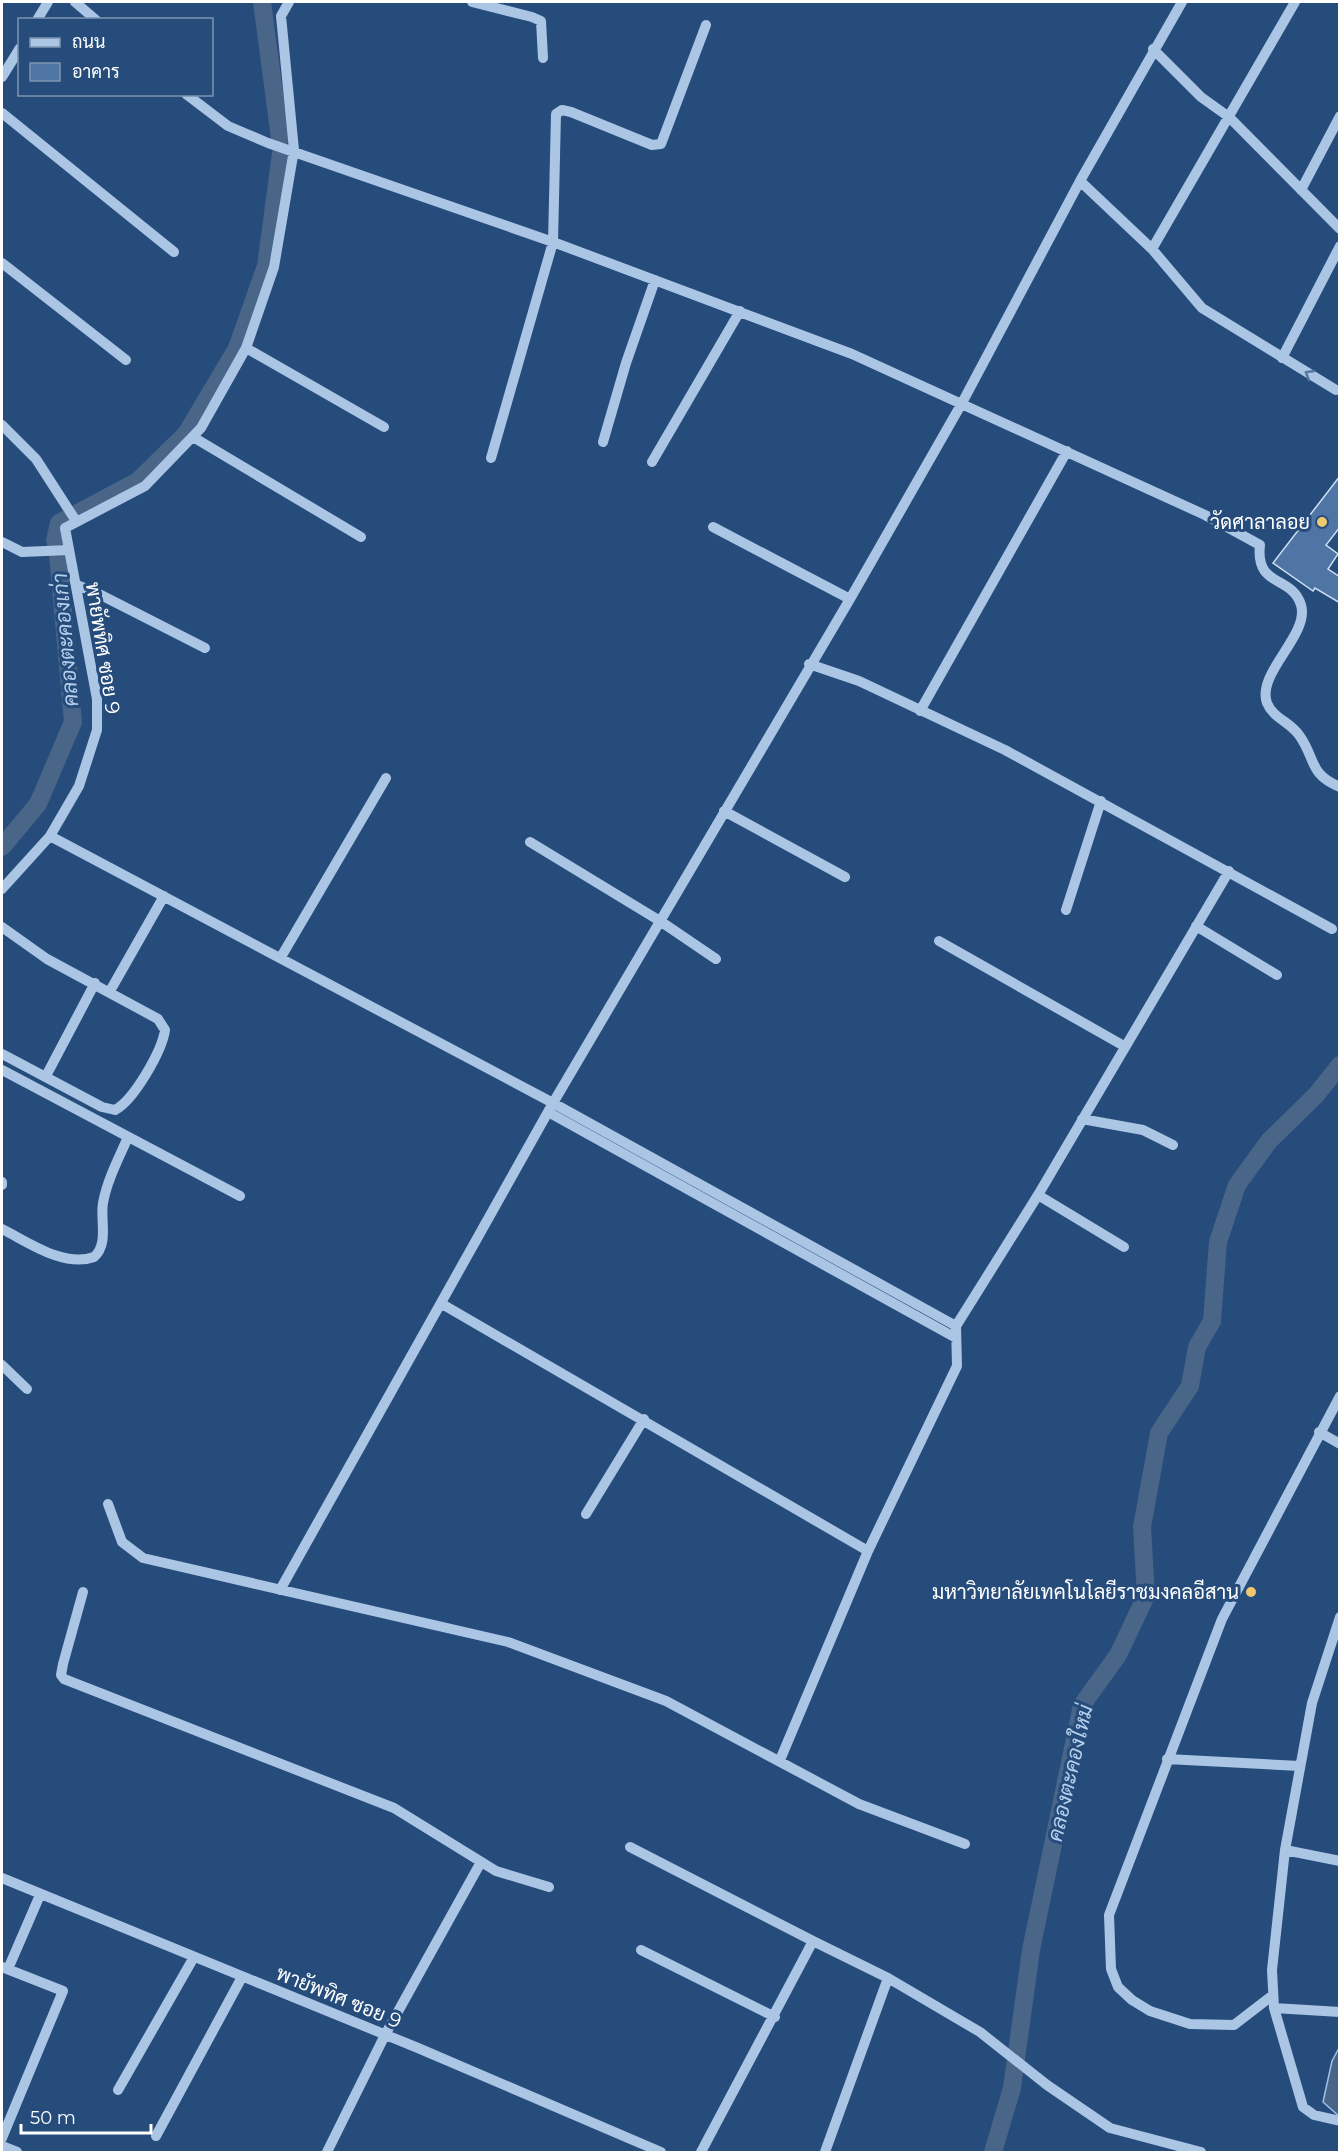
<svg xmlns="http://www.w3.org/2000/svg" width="1341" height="2154" font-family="Montserrat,Sarabun,sans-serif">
	<rect width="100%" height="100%" fill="#264c7c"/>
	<!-- water -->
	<path fill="#496587" stroke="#9fc0e5" stroke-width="1.5" d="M1339,2048V2116L1323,2102L1332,2061Z"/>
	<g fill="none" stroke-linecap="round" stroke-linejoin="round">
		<!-- canal -->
		<path stroke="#496587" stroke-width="18" d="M262,2L280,138
			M78,513L138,481L186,434L237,348L266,266L281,153
			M55,541L59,523L66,519
			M2,847L38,804L73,722L58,555
			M993,2152L1012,2088L1031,1950L1082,1705L1118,1655L1146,1596L1142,1527L1159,1433L1190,1386L1197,1347L1212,1321L1218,1242L1237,1185L1269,1141L1316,1095L1340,1065"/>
	</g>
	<!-- building -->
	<path fill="#4f75a4" stroke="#cddff4" stroke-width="1.5" d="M1340,476V527L1326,545L1338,554L1328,569L1340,577V603L1315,588L1313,591L1273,563Z"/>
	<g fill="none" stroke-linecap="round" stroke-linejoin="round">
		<!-- minor -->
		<path stroke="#abc5e4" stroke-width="10" d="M75,2L96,20
			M472,2L532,17L541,21L543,58
			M37,20L48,2
			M1153,49L1201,97L1229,117L1340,229
			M2,77L20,48
			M186,94L228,126L268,143L553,242L852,354L1205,515L1260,545C1255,588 1292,575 1301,605C1310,635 1256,673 1267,703C1273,718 1290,722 1299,735C1316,758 1308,774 1340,787
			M2,113L174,252
			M1080,181L1152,249L1202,308L1336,390
			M1301,190L1340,116
			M1152,249L1295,2
			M2,263L126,360
			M246,348L384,427
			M1282,358L1340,246
			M2,425L36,459L76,521
			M193,437L361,537
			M603,442L626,363L655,280
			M491,458L553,242L556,114L562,110L571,112L652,145L661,144L706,25
			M652,462L740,311
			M713,527L850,599
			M2,542L22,552L69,550
			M75,584L99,594L205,648
			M809,664L859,681L1005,750L1332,929
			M920,711L1067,451
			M724,811L845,877
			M50,836L553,1103L956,1326
			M530,842L660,921L716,959
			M2,889L50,836L79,786L97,730V699L65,528L145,486L201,428L246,348L274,267L294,150L281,16L289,2
			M1066,910L1101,801
			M1196,926L1277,975
			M2,927L47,959L158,1019L165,1030C162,1051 134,1100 115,1110L102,1107L2,1054
			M939,941L1124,1046
			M281,957L386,778
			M110,991L164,896
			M2,1070L240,1196
			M46,1076L95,983
			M548,1112L956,1338
			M1082,1119L1143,1130L1173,1145
			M2,1182V1185
			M1038,1195L1124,1247
			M2,1229C28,1242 64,1268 94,1257C109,1244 100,1220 103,1203C107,1180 119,1158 128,1137
			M442,1304L868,1551
			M2,1365L27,1389
			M1319,1432L1340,1444
			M108,1504L122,1542L143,1558L508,1642L666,1701L859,1804L965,1844
			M586,1514L644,1419
			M280,1590L553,1103L850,599L962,403L1080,181L1182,2
			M83,1592L63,1664L61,1675L64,1679L394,1808L496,1871L549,1887
			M1340,1617L1312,1703L1285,1850L1340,1861
			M1167,1759L1300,1766
			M780,1760L868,1551L957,1366L956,1326L1038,1195L1229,871
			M630,1847L813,1941
			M1285,1850L1272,1970L1274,2008L1303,2107L1314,2115L1340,2121
			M2,1878L418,2048L661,2152
			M641,1950L775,2017
			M2,1967L63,1991L2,2138
			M8,1969L40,1895
			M1273,1995L1234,2025L1190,2024L1150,2011L1132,2000L1118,1987L1111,1969L1109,1915L1222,1619L1340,1396
			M1274,2008L1340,2012
			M118,2090L194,1957
			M156,2136L242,1977
			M2,2146L17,2152
			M327,2152L385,2035L481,1862
			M701,2152L813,1941L888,1978L980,2032L1047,2085L1110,2128L1201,2152
			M825,2152L888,1978"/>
	</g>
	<!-- one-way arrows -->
	<defs><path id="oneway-chevron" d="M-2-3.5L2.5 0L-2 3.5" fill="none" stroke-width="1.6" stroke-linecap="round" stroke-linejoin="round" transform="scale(1.5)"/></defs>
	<use stroke="#5576a0" href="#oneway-chevron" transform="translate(1309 374) rotate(-149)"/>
	<!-- markers -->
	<g fill="#edc870" stroke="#264c7c" stroke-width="2">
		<circle cx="1322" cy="522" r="6"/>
		<circle cx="1251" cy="1592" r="6"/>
	</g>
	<g text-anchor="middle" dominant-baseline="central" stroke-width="6" stroke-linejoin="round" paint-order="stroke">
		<!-- poi labels -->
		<g font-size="20" fill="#fff" stroke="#264c7c" text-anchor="end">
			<text x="1310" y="522">วัดศาลาลอย</text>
			<text x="1239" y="1592">มหาวิทยาลัยเทคโนโลยีราชมงคลอีสาน</text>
		</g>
		<!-- street labels -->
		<g font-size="20" fill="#fff" stroke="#264c7c">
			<text transform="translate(103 648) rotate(81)">พายัพทิศ ซอย 9</text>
			<text transform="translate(339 1997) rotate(22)">พายัพทิศ ซอย 9</text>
		</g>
		<!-- water labels -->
		<g font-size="21" font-style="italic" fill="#b6cfec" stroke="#264c7c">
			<text transform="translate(65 640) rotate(-95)">คลองตะคองเก่า</text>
			<text transform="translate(1070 1773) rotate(-77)">คลองตะคองใหม่</text>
		</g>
	</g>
	<!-- border -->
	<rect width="1341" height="2154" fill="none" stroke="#ffffff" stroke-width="6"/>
	<!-- legend -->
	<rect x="18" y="18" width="195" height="78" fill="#264c7c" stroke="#7d94b0" stroke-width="1.5"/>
	<rect x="30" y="38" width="30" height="9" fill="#abc5e4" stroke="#7d94b0" stroke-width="1.5"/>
	<text x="72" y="48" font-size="18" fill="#ffffff">ถนน</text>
	<rect x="30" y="63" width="30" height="18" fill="#4f75a4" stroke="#7d94b0" stroke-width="1.5"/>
	<text x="72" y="78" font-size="18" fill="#ffffff">อาคาร</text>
	<!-- scale -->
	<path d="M21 2124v9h130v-9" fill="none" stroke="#ffffff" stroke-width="3"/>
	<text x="30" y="2124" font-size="18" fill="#ffffff" stroke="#264c7c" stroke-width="4.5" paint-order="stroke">50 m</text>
</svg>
